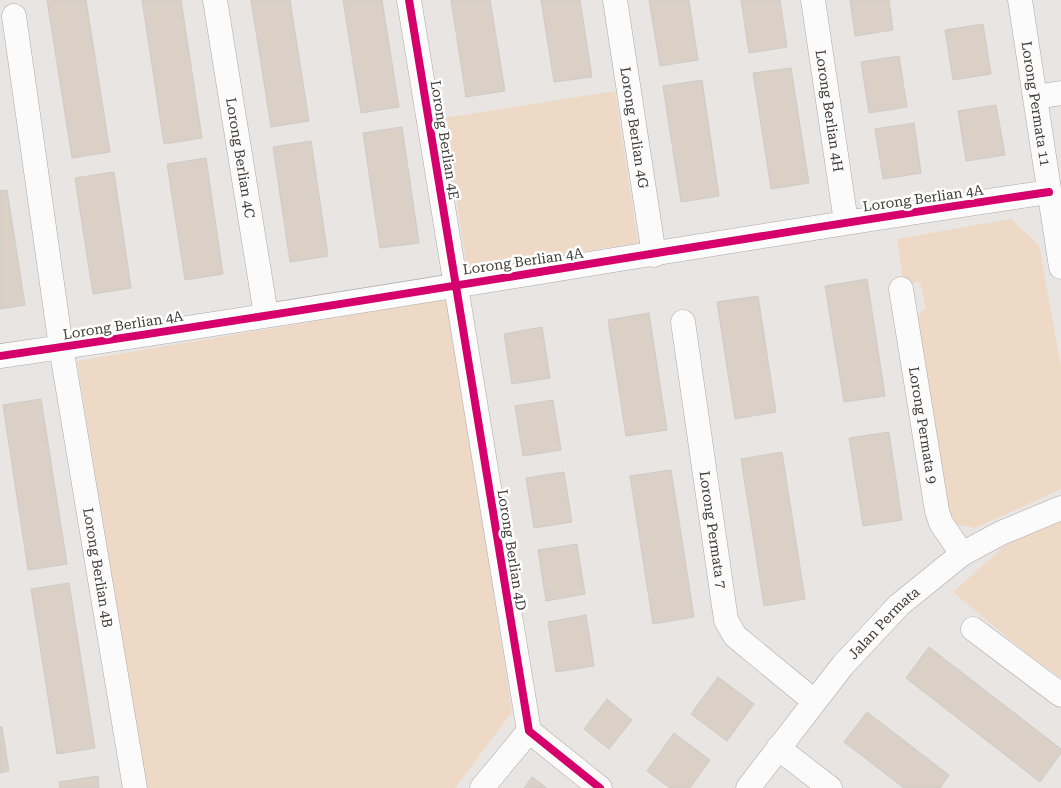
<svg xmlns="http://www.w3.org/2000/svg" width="1061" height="788" font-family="'Roboto Serif',serif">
	<rect width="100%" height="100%" fill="#e8e5e2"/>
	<!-- green -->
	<path fill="#eed9c6" d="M615,91L638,243L467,269L444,118Z
		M1011,219L1039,245L1061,367V489L975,528L959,525L948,515L915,319L926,308L920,282L904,285L897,239Z
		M448,299L512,712L455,788H146L77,361Z
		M1061,518V678L1032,658L953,592L1007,544Z"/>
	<!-- building -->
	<path fill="#dad0c6" stroke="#cdcbc8" d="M47,0H86L110,152L72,158Z
		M142,0H181L202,138L164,144Z
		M251,0H290L309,121L271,127Z
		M343,0H382L399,107L361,113Z
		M451,0H490L505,91L466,97Z
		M541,0H580L592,77L554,82Z
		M649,0H689L698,60L660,66Z
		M741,0H780L787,47L749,53Z
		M850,0H889L893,30L855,36Z
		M983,24L991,74L953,80L945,30Z
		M899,56L907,107L869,113L861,62Z
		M791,68L809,183L771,189L753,73Z
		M702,80L719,196L681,202L663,86Z
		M996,105L1005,155L966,161L958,111Z
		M914,123L921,173L883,179L875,129Z
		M402,127L419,243L380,248L363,133Z
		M311,141L328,256L290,262L273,147Z
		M206,158L223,274L185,280L167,164Z
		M114,172L131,288L93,294L75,178Z
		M7,190L25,305L0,309V191Z
		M867,279L885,396L844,402L825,286Z
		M758,296L776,412L735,419L717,302Z
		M649,313L667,430L626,436L608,320Z
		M542,327L550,378L512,384L504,334Z
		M41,399L67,564L28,570L3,405Z
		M553,400L561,450L523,456L515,406Z
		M889,432L902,520L863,526L849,438Z
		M782,452L805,599L764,606L741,459Z
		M671,470L694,617L653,624L630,476Z
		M564,472L572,522L534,528L526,478Z
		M577,544L585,594L546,601L538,550Z
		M69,583L95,748L57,754L31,589Z
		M586,615L594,666L556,672L548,622Z
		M929,647L1061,749V753L1040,782L906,678Z
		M718,677L754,704L727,741L691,714Z
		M607,699L632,720L609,749L584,729Z
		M867,712L949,775L940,788H904L844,742Z
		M0,727H2L9,771L0,773Z
		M674,733L710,760L690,788H670L647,771Z
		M98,776L99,788H60L59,782Z
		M532,777L547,788H524Z"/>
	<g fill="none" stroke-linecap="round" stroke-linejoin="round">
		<!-- minor casing -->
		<g stroke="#aaa8a6" stroke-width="25">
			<g id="minor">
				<path id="s1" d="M215,0L266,315"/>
				<path d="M409,0L529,731L600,788"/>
				<path id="s2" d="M615,0L654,255"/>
				<path id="s3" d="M813,0L846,222"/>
				<path id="s4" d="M1020,0L1061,267"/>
				<path id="s5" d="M14,16L61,347L135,788"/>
				<path d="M1035,97L1061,93"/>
				<path id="s6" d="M901,289L937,511L941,523L962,554"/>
				<path id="s7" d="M683,322L726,620L735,636L814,701"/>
				<path d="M0,356C351,306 699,243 1049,192"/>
				<path d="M973,629L1061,695"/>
				<path d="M778,748L830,788"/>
				<path d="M482,788L529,731"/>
				<path id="s8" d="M748,788L843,665L899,605L962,554L1001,533L1061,508"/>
			</g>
		</g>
		<!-- minor -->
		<use href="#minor" stroke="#fcfbfb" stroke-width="24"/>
		<!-- cycleway casing -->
		<g stroke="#fff" stroke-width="11">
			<path id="cycleway" d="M409,0L529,731L600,788
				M0,356C351,306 699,243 1049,192"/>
		</g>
		<!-- cycleway -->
		<use href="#cycleway" stroke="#d6006c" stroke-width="8"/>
	</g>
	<g text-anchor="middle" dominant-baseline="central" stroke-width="5" stroke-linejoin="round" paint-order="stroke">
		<!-- street labels -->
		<g font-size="14" fill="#3e3b39" stroke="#fff">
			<text stroke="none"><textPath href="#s4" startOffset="105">Lorong Permata 11</textPath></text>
			<text stroke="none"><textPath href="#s3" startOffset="112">Lorong Berlian 4H</textPath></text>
			<text stroke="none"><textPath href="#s2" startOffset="129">Lorong Berlian 4G</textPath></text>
			<text transform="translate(445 140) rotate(81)">Lorong Berlian 4E</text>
			<text stroke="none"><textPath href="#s1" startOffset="160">Lorong Berlian 4C</textPath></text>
			<text transform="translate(923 198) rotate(-8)">Lorong Berlian 4A</text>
			<text transform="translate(523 261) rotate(-8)">Lorong Berlian 4A</text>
			<text transform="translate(123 325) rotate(-9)">Lorong Berlian 4A</text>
			<text stroke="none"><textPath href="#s6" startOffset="138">Lorong Permata 9</textPath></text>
			<text stroke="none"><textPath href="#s7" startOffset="210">Lorong Permata 7</textPath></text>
			<text transform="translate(512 550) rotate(81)">Lorong Berlian 4D</text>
			<text stroke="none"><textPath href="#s5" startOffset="558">Lorong Berlian 4B</textPath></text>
			<text stroke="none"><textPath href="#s8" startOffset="214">Jalan Permata</textPath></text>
		</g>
	</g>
</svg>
